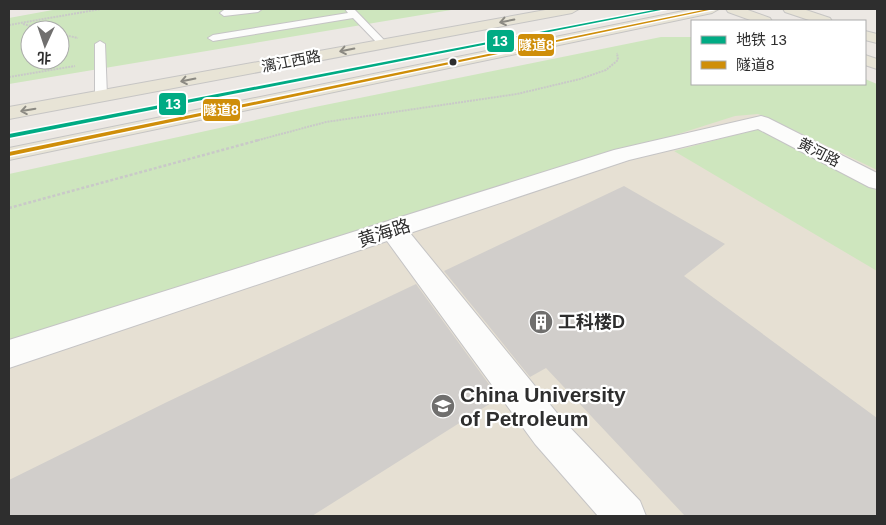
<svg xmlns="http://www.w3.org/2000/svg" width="886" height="525" font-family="Helvetica,'Noto Sans SC',sans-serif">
	<rect width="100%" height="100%" fill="#ece8e4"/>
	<!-- education -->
	<path fill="#e6e0d3" d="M743,88L877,153V516H9V295Z"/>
	<!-- green -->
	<path fill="#cee6be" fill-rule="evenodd" d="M58,9H457L9,84V18ZM30,30H60V60H30Z
		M661,37H692V84H865V79L877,84V170L771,119L758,114L735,116L9,346V174L315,107Z
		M762,128L877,191V271L674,151Z"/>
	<!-- building -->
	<path fill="#d1cecb" d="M624,186L725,244L684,276L877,418V516H685L546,368L530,377L444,271Z
		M416,284L499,398L312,516H9V480L167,402Z"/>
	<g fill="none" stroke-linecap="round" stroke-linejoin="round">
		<!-- service casing -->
		<g stroke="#c5c4c5" stroke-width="2">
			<path id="service" d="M238,9H262L258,12L224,16L220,13L224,10Z
				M345,9H354L386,42V46H380L353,18L213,41L208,38L213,35L348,13Z
				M100,41L105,44L107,96L101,99L95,96V44Z"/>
		</g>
		<!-- minor casing -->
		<g stroke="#c5c4c5" stroke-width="2">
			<path id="minor" d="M761,116L768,118L877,173V189L869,187L758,129L629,160L410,233L561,418L640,501L646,516H598L535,444L387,241L9,368V340L614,150Z"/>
		</g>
		<!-- primary casing -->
		<g stroke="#c6c5c4" stroke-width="2">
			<path id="primary" d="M551,9H579L572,13L9,119V107Z
				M693,9H719L712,13L9,160V148Z
				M726,9H745L770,18L772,21H753L728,12Z
				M783,9H803L830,18L832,21H812L785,12Z
				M865,31L877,34V43L865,40Z
				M865,55L877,59V69L865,65Z"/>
		</g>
		<!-- path-far1 -->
		<path stroke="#c9c9c8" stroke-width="2" stroke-dasharray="2 1" stroke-linecap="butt" d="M23,24L46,30
			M9,25L101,9
			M60,34L78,38
			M9,77L75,66
			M255,141L326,122L517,94L580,79L606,70L618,60L617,53"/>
		<!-- path -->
		<path stroke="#c9c9c8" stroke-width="2.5" stroke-dasharray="3 2" stroke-linecap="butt" d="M9,208L259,140"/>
		<!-- service -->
		<use href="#service" fill="#fcfcfb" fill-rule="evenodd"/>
		<!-- minor -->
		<use href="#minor" fill="#fcfcfb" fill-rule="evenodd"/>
		<!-- primary -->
		<use href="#primary" fill="#e8e4d6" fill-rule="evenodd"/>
		<!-- bus-1 casing -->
		<g stroke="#fff" stroke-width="3">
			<path id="bus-1" d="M708,9H714L9,156V152Z"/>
		</g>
		<!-- bus-1 -->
		<use href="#bus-1" fill="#cf8e09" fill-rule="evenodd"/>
		<!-- metro-1 casing -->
		<g stroke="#fff" stroke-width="3">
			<path id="metro-1" d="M659,9H666L9,138V134Z"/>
		</g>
		<!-- metro-1 -->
		<use href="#metro-1" fill="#00ab84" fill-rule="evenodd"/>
	</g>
	<!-- one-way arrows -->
	<defs><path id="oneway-shaft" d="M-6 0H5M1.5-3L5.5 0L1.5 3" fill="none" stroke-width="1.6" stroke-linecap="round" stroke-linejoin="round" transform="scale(1.25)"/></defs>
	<g stroke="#8b8982">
		<use href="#oneway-shaft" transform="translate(507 21) rotate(169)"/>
		<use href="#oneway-shaft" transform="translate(347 50) rotate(169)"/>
		<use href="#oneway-shaft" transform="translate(188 80) rotate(169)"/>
		<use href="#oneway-shaft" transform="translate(28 110) rotate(170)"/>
	</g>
	<!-- icons -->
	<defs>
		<g id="building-disc" transform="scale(1.25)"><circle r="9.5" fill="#706f6e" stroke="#fff"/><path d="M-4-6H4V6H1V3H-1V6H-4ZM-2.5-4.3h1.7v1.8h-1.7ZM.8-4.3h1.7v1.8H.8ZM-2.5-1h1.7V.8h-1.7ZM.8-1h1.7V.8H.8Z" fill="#fff"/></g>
		<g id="university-disc" transform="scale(1.25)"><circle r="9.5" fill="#706f6e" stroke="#fff"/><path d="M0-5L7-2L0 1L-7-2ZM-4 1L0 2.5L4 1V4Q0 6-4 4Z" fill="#fff"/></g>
	</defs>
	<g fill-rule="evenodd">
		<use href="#building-disc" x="541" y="322"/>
		<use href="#university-disc" x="443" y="406"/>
	</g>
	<!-- markers -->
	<circle fill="#2e2e2e" stroke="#fff" stroke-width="2" cx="453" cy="62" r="4.5"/>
	<g text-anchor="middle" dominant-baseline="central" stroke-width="4.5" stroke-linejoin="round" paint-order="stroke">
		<!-- far-street labels -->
		<g font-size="15" fill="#2e2e2e" stroke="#fff">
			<text transform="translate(291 61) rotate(-11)">漓江西路</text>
			<text transform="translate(819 152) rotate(27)">黄河路</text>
		</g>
		<!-- street labels -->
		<g font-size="18" fill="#2e2e2e" stroke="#fff">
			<text transform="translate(384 233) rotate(-18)">黄海路</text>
		</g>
		<!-- poi labels -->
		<g font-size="18" font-weight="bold" fill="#2e2e2e" stroke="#fff" text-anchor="start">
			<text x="558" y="322">工科楼D</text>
		</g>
		<!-- near-poi labels -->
		<g font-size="21" font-weight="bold" fill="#2e2e2e" stroke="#fff" text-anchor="start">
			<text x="460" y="394">China University<tspan x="460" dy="24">of Petroleum</tspan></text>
		</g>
	</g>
	<g stroke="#fff" stroke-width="2">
		<rect x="486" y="29" width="29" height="24" rx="5" fill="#00ab84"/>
		<rect x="517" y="33" width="38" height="24" rx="5" fill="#cf8e09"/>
		<rect x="158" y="92" width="29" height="24" rx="5" fill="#00ab84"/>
		<rect x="202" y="98" width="39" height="24" rx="5" fill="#cf8e09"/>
	</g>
	<g font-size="14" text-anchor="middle" font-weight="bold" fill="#fff">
		<text x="500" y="46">13</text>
		<text x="536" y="50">隧道8</text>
		<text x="173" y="109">13</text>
		<text x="221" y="115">隧道8</text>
	</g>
	<!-- border -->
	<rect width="886" height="525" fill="none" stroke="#2e2e2e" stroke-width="20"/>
	<!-- legend -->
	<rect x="691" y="20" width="175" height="65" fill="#ffffff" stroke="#ababab"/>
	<rect x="701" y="36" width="25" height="8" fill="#00ab84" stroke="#ababab"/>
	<text x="736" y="45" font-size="15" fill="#2e2e2e">地铁 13</text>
	<rect x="701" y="61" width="25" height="8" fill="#cf8e09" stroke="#ababab"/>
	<text x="736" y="70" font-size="15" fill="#2e2e2e">隧道8</text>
	<!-- north arrow -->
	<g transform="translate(45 45) rotate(183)"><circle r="24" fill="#ffffff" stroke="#ababab"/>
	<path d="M0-4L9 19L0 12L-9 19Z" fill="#706f6e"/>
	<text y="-8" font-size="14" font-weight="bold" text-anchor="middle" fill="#2e2e2e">北</text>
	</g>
</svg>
